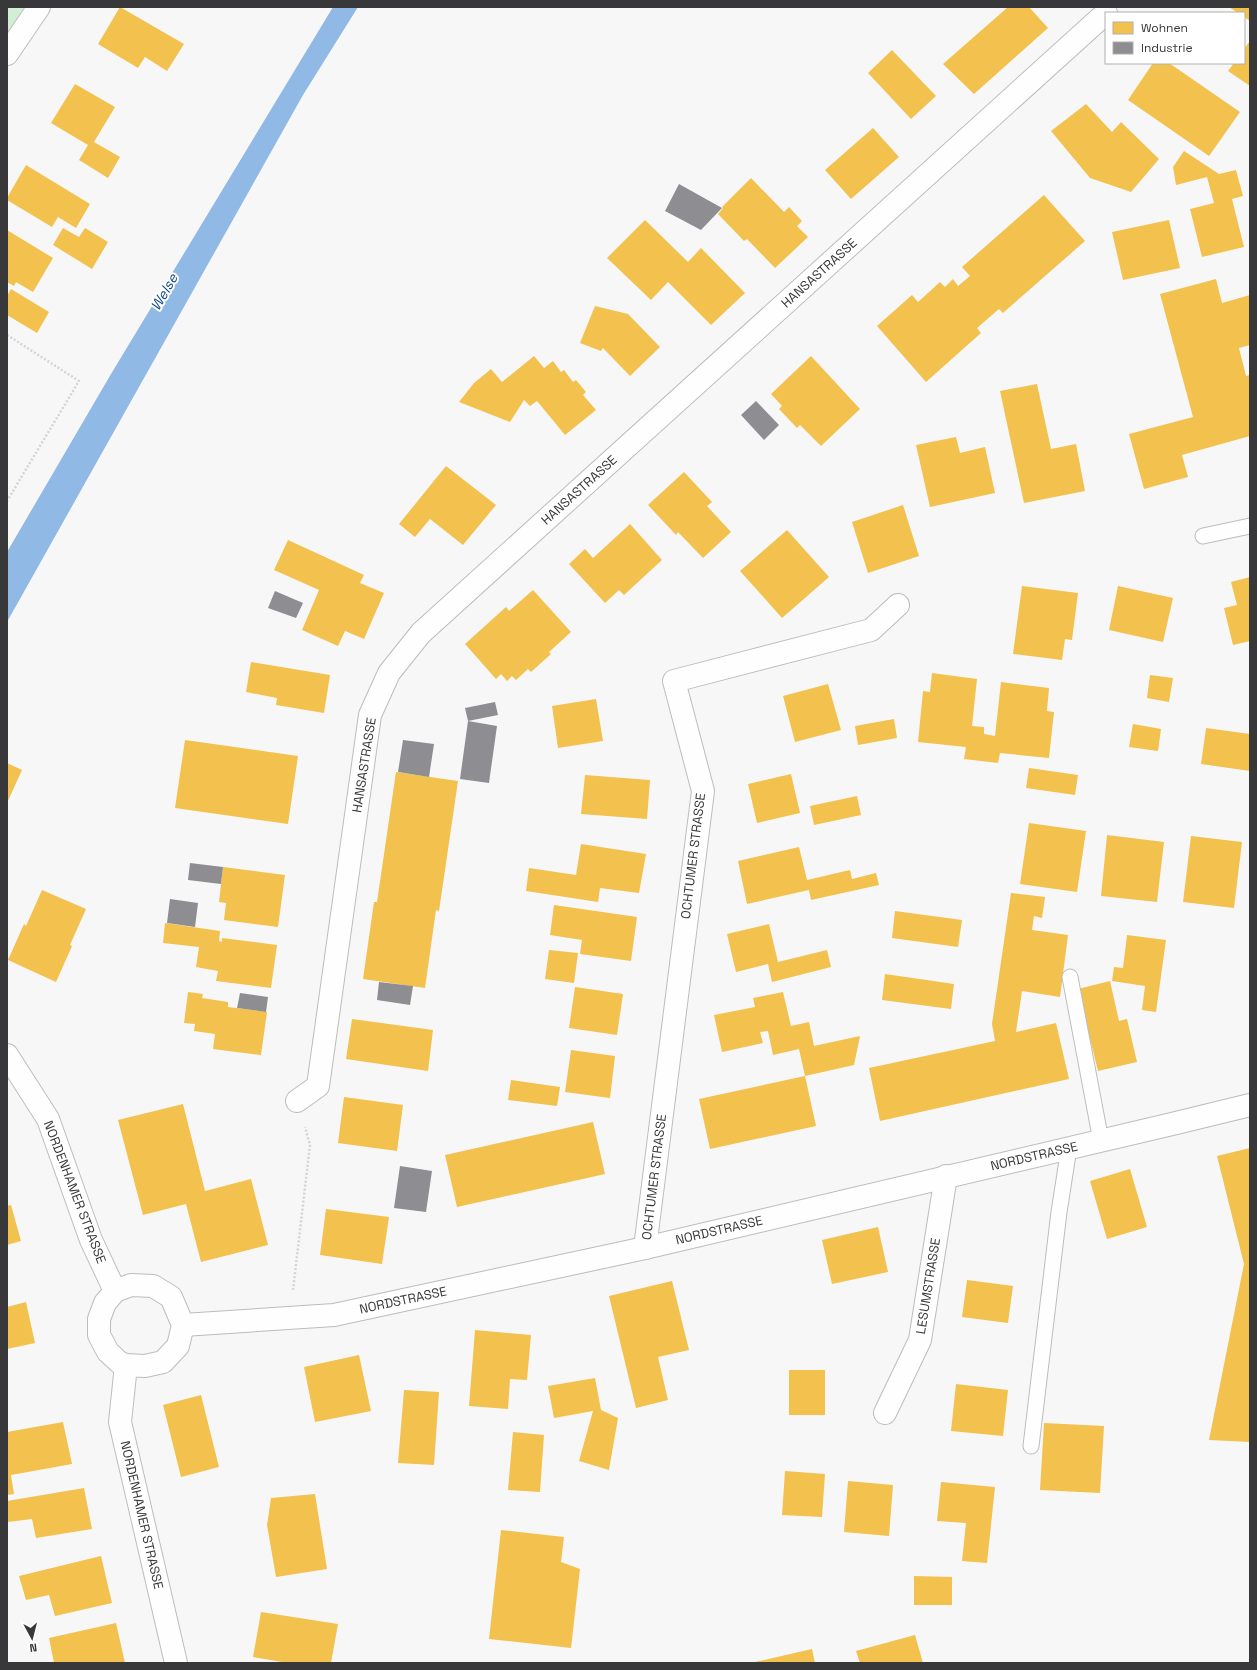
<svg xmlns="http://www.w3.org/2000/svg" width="1257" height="1670" font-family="'Space Grotesk',sans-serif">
	<rect width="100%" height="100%" fill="#f8f7f8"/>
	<!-- green -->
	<path fill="#d0efd5" d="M7,7H29L7,40Z"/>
	<!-- water -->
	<path fill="#91b9e5" d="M333,7H358L303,95L7,622V552L111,374Z"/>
	<!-- homes -->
	<path fill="#f2c14e" d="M120,7L184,44L167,71L145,57L138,68L98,44Z
		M1008,7H1029L1048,28L974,94L943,64Z
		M1229,7H1250V21L1244,17V13H1238Z
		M1250,41V86L1228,71L1234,63H1244V49Z
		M892,50L936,96L911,119L868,73Z
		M1153,63H1169L1240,112L1209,156L1128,100Z
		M75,84L115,107L94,142L120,157L108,178L79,160L88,145L51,123Z
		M1086,104L1112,132L1121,122L1159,159L1131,192L1090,178L1051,131Z
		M873,128L899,157L851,199L825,170Z
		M1184,151L1219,174L1236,170L1243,196L1232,199L1244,247L1202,257L1190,209L1214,203L1207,177L1176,185L1173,167Z
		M26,165L90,204L76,228L58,217L52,227L7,200V198Z
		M751,178L784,212L789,207L802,221L797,226L808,237L775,268L747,239L744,241L718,214L723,208L722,207Z
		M1044,195L1085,241L1003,313L999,309L977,328L981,333L926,382L877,326L912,295L918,302L940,282L945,287L953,279L958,286L970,276L962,267Z
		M645,220L688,262L701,248L745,293L711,325L668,282L651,300L607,258Z
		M1169,220L1180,268L1123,280L1112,232Z
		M63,228L79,237L85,228L108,242L92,269L53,245Z
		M7,230L53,258L33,292L16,282L14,286L7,282Z
		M1216,279L1222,303L1250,295V345L1239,348L1246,376L1250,375V436L1182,455L1188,477L1144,489L1129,434L1193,417L1160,294Z
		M11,289L49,312L37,333L7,315V296Z
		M595,306L628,314L660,347L630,376L603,348L601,351L580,343Z
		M534,356L544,368L553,361L561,372L564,370L573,382L576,380L586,392L583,395L596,410L565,435L537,401L530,406L524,400L510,422L459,402L474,383L491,369L502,382Z
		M811,356L860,409L821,446L800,425L797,428L779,409L782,406L771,394Z
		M1037,384L1051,449L1076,444L1085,491L1024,503L1000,391Z
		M956,437L960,453L985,447L995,493L930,507L916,445Z
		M446,466L496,505L463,545L430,519L415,537L399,524Z
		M684,472L712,502L707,506L731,532L703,558L678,532L676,535L648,505Z
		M903,505L919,556L868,573L852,522Z
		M630,524L662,560L624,595L619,590L605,603L569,564L585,549L593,558Z
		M787,530L829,577L782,618L740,571Z
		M288,540L364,575L360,583L384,593L364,639L345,631L338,646L302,630L319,590L274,570Z
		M1250,577V641L1233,645L1224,608L1237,605L1231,582Z
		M1022,586L1078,593L1072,640L1065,639L1062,660L1013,654Z
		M1118,586L1173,598L1163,642L1109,630Z
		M533,590L571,632L549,652L551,654L531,672L528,669L516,680L512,676L507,681L501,674L496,679L465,644L506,607L509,611Z
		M251,662L330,675L324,713L276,705L277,698L246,692Z
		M932,673L977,679L972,726L984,727V734L995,736L1001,682L1049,688L1047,711L1054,712L1049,758L1000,753L998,763L964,759L966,747L918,742L923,691L930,692Z
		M1150,675L1173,678L1169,702L1147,698Z
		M828,684L841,730L795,742L783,696Z
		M596,699L603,741L558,748L552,706Z
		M894,719L897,738L858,745L855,726Z
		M1133,724L1161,729L1158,751L1129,747Z
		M1206,728L1250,734V771L1201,764Z
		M185,740L298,756L288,824L175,808Z
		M7,763L22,770L7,803Z
		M1029,768L1078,775L1075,795L1026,788Z
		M396,772L458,781L439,911L436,910L425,988L363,979L374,902H377Z
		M791,774L800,813L757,823L748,784Z
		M585,775L650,780L647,819L581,814Z
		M857,796L861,815L814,825L810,806Z
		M1029,823L1086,831L1077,892L1020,884Z
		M1107,835L1164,842L1157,902L1101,896Z
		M1191,836L1242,842L1234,908L1183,902Z
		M581,844L646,854L639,893L600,888L598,902L526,891L529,868L576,875Z
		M799,847L807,880L850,870L852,879L876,873L879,885L811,900L809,890L747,904L738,861Z
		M223,867L285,875L278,927L224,920L226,903L219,902Z
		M42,890L86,909L70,945L72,946L56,982L8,960L24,924L26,926Z
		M1011,893L1045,897L1042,918L1034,916L1032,930L1068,935L1060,997L1022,991L1016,1032L1056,1023L1069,1079L880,1121L869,1068L995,1041L992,1024Z
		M554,905L637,917L631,961L580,954L582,940L550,935Z
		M895,911L962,920L958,947L892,938Z
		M165,923L220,931L219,941L222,942V938L277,945L271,988L216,981L218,971L196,967L199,947L163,943Z
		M769,924L778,962L827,950L831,967L772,982L768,964L736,972L727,934Z
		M1127,935L1166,940L1156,1012L1142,1010L1145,986L1112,981L1114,967L1123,968Z
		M549,950L578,953L574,983L545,979Z
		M885,974L954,984L951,1009L882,1000Z
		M1110,981L1119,1021L1127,1019L1137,1062L1098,1071L1078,989Z
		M575,987L623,994L617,1035L569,1028Z
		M188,992L203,994L202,998L228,1002V1007L267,1012L261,1055L213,1049L215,1034L194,1031L195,1024L184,1023Z
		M783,992L791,1026L809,1022L814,1046L860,1036L854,1065L805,1076L799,1049L773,1055L768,1031L760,1032L763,1043L722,1052L714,1015L755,1007L753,998Z
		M352,1019L433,1030L428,1071L346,1059Z
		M571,1050L615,1056L610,1098L565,1092Z
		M805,1076L816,1126L710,1149L699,1099Z
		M511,1080L560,1087L557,1106L508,1100Z
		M344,1097L403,1105L397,1151L338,1143Z
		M183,1104L205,1191L251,1179L268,1245L201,1262L186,1204L143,1215L118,1120Z
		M593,1122L605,1174L457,1207L445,1155Z
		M1250,1148V1442L1209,1440L1244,1264L1217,1156Z
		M1130,1169L1147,1227L1107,1239L1090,1181Z
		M11,1205L21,1241L7,1245V1206Z
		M326,1209L389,1217L382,1264L320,1255Z
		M878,1227L888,1272L832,1284L822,1240Z
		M967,1280L1013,1286L1008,1323L962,1317Z
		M672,1281L689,1350L658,1357L668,1400L636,1408L609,1296Z
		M26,1302L35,1343L7,1349V1307Z
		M475,1330L531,1335L527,1380L510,1379L508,1409L469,1406Z
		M359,1355L371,1411L315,1422L304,1367Z
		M789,1370H825V1415H789Z
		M595,1378L601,1410L618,1418L609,1470L579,1461L593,1411L554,1418L548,1386Z
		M956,1384L1008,1390L1003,1436L951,1431Z
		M404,1390L439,1392L434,1465L398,1463Z
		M201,1395L219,1467L181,1477L163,1405Z
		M63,1422L72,1464L11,1475L14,1494L7,1495V1432Z
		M1044,1423L1104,1426L1100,1493L1040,1490Z
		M513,1432L544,1435L540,1492L508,1490Z
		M785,1471L825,1474L822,1517L782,1515Z
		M848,1481L893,1485L889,1536L844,1532Z
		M941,1482L995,1487L987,1563L962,1561L966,1523L937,1521Z
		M84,1488L92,1529L36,1538L32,1519L8,1522L7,1501Z
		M315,1494L327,1569L276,1577L267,1525L271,1498Z
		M501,1530L564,1537L561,1562L580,1569L571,1648L489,1639Z
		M101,1556L112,1603L55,1616L49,1595L26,1600L19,1576Z
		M914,1576L952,1577V1605H914Z
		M261,1612L338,1624L331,1663H288L253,1657Z
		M116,1623L125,1663H54L49,1638Z
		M915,1635L923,1663H860L856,1651Z
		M812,1649L815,1663H755V1662Z"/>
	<!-- industry -->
	<path fill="#8d8d92" d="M679,184L722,208L701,230L665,211Z
		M756,401L779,425L764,440L741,415Z
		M275,591L303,603L296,618L268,608Z
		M495,702L498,715L468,721L465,708Z
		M468,721L497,726L489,783L460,779Z
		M403,740L434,744L429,777L398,772Z
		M190,863L223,867L221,884L188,880Z
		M170,899L198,903L195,927L167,923Z
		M379,982L413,986L410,1005L377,1000Z
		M240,993L268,997L266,1012L237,1008Z
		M400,1166L432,1171L426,1212L394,1208Z"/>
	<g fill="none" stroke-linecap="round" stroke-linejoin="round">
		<!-- lane casing -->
		<g stroke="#bdbcbd" stroke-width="17">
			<path id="lane" d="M1203,536L1250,526
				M1070,977L1101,1141
				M1031,1446L1059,1212L1069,1148"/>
		</g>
		<!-- street casing -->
		<g stroke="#bdbcbd" stroke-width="24">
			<path id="street" d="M7,54L39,7
				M297,1101L318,1086L370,715L389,673L421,633L1106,13
				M645,1248L703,791L674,681L871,630L898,605
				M885,1413L920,1340L946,1176"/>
		</g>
		<!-- secondary casing -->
		<g stroke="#bdbcbd" stroke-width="24">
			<path id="secondary" d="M7,1055L48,1119L91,1240L115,1291
				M131,1285L153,1286L171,1297L183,1325L178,1346L163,1362L145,1366L126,1365L120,1363L108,1352L99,1335V1319L105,1303L115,1291Z
				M183,1325L334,1315L645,1248L1172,1124L1250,1105
				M126,1365L120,1422L176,1663"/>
		</g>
		<!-- path -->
		<path stroke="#d5d4d5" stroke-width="2.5" stroke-dasharray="2 2" stroke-linecap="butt" d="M7,335L79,381L7,501
			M293,1290L310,1145L305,1127"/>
		<!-- lane -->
		<use href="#lane" stroke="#fefefe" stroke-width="15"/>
		<!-- street -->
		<use href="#street" stroke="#fefefe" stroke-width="22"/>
		<!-- secondary -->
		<use href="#secondary" stroke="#fefefe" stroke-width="22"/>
	</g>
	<g text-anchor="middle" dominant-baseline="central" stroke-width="4" stroke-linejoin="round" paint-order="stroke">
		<!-- street labels -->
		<g font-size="13" fill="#383739" stroke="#fff">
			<text transform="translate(819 273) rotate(-42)">HANSASTRASSE</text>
			<text transform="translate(579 490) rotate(-42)">HANSASTRASSE</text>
			<text transform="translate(364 765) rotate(-81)">HANSASTRASSE</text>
			<text transform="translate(693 856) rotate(-83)">OCHTUMER STRASSE</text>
			<text transform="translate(1034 1156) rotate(-13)">NORDSTRASSE</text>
			<text transform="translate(654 1177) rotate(-83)">OCHTUMER STRASSE</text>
			<text transform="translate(75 1192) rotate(69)">NORDENHAMER STRASSE</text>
			<text transform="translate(719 1230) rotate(-13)">NORDSTRASSE</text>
			<text transform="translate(928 1286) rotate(-81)">LESUMSTRASSE</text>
			<text transform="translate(403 1300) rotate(-12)">NORDSTRASSE</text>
			<text transform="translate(142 1515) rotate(77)">NORDENHAMER STRASSE</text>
		</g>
		<!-- water labels -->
		<g font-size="14" font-style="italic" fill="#0c4983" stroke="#fff">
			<text transform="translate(164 292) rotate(-60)">Welse</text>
		</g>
	</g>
	<!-- border -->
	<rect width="1257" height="1670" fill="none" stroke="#383739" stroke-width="16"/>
	<!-- legend -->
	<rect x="1105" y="12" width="140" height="52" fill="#ffffff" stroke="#afafb0"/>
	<rect x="1113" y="22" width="20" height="12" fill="#f2c14e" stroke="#afafb0"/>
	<text x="1141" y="32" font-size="12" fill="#383739">Wohnen</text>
	<rect x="1113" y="42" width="20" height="12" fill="#8d8d92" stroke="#afafb0"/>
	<text x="1141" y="52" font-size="12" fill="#383739">Industrie</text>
	<!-- north arrow -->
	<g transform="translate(32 1638) rotate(173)" stroke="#ffffff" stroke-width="3" paint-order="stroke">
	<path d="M0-3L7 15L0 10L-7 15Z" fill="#383739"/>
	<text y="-6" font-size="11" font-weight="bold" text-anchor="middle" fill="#383739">N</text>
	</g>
</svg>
